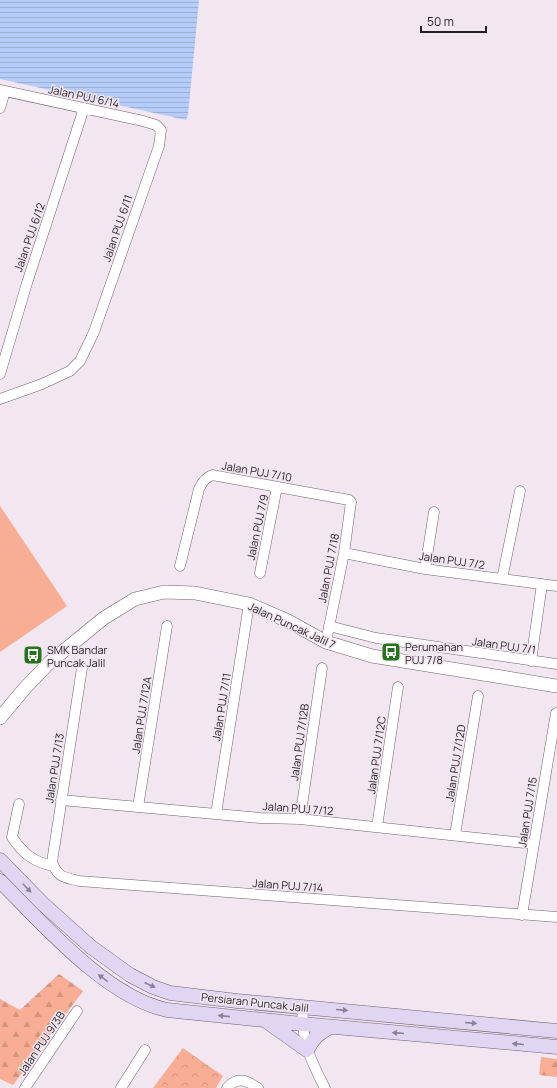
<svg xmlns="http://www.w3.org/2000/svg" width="557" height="1088" font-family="Manrope,sans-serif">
	<defs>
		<pattern id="forest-firs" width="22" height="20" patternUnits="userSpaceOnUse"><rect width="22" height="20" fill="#f8ae94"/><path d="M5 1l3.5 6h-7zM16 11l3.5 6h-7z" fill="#d4957f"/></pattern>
		<pattern id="park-crowns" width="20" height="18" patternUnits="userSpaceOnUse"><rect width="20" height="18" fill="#f8ae94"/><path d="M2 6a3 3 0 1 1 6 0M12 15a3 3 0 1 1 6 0" fill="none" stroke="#d4957f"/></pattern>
		<pattern id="water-rules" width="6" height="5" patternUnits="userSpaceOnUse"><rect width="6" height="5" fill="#b6ccf8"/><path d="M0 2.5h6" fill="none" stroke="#9cafd4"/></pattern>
	</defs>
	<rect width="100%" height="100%" fill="#f2e6f0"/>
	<!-- grass -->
	<path fill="#f8ae94" d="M0,506L67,606L0,652Z"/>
	<!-- forest -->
	<path fill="url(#forest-firs)" d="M59,974L83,991L13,1085L0,1079V999L20,1010Z
		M541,1057L557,1059V1077L539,1075Z"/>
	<!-- park -->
	<path fill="url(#park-crowns)" d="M183,1048L223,1076L216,1088H153Z"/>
	<!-- water -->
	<path fill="url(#water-rules)" d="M0,0H199L188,115L186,120L0,79Z"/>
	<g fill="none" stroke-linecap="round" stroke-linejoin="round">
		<!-- minor casing -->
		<g stroke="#6c626a" stroke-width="11">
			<path id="minor" d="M0,90L143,121L156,125L161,130L159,146L94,332L80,361L70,371L42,384L0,399
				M0,108L5,91
				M0,374L27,283L84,108
				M344,553L425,569L557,586
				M180,566L199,489C202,482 205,478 212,475L349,500L351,502L344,553L326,642
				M425,569L434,512
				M260,573L277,487
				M502,579L520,491
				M329,626L376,638L557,664
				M531,661L542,584
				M82,668L52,862C58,878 64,877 79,881L557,917
				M61,800L260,818L300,819L534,844
				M19,804L12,837C23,854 34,862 53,866
				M138,807L167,626
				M216,814L249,604
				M300,819L322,668
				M377,827L398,687
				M455,835L478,696
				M522,915L556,713
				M303,1007C301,1039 310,1060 325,1088
				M25,1088L77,1011
				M121,1088L145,1050
				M227,1088C237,1076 246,1080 258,1088"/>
		</g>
		<!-- tertiary casing -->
		<g stroke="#6c626a" stroke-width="14">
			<path id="tertiary" d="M0,718L25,688L50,662L104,618L135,599L164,592L195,593L249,604L288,621L326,642L372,656L557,686"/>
		</g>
		<!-- secondary casing -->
		<g stroke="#6c626a" stroke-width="15">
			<path id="secondary" d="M0,860L43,904L91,947L130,975L153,987L170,993L237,1001L557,1031
				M0,881C43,924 106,997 167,1010L302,1024L557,1047
				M266,1021L307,1050C314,1037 318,1034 330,1027"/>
		</g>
		<!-- minor -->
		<use href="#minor" stroke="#fff" stroke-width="10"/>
		<!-- tertiary -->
		<use href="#tertiary" stroke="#fff" stroke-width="13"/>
		<!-- secondary -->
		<use href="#secondary" stroke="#e0d6f3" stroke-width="14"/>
	</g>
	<!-- one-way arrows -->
	<defs><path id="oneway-solid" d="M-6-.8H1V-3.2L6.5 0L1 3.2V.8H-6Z"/></defs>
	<g fill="#8b8395">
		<use href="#oneway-solid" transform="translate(27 888) rotate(46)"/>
		<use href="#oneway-solid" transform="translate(103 978) rotate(-144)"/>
		<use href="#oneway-solid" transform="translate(150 985) rotate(25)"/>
		<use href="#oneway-solid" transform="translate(342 1010) rotate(5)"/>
		<use href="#oneway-solid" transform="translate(224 1016) rotate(-174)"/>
		<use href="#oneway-solid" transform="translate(471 1023) rotate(5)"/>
		<use href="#oneway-solid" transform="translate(398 1033) rotate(-175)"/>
		<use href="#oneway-solid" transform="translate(518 1044) rotate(-175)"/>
	</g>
	<!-- icons -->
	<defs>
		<g id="bus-square" transform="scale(1)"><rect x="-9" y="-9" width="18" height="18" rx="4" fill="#24741d" stroke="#f2e6f0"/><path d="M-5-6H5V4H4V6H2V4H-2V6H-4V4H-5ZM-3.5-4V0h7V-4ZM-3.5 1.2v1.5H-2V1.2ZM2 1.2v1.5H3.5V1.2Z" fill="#fff"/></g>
	</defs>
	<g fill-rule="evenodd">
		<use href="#bus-square" x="391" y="652"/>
		<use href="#bus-square" x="33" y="655"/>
	</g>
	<g text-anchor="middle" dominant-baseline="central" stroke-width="3" stroke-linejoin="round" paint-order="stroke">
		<!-- street labels -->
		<g font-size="11" fill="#231e22" stroke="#f2e6f0">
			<text transform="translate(84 96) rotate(12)">Jalan PUJ 6/14</text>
			<text transform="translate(117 228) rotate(-71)">Jalan PUJ 6/11</text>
			<text transform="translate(29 237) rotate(-71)">Jalan PUJ 6/12</text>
			<text transform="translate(257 471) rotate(10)">Jalan PUJ 7/10</text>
			<text transform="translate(257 527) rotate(-78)">Jalan PUJ 7/9</text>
			<text transform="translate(452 560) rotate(8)">Jalan PUJ 7/2</text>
			<text transform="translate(328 568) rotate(-79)">Jalan PUJ 7/18</text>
			<text transform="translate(292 625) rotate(25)">Jalan Puncak Jalil 7</text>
			<text transform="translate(504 645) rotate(8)">Jalan PUJ 7/1</text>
			<text transform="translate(221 707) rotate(-81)">Jalan PUJ 7/11</text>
			<text transform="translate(141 715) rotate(-81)">Jalan PUJ 7/12A</text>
			<text transform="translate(299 742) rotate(-82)">Jalan PUJ 7/12B</text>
			<text transform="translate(376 755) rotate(-82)">Jalan PUJ 7/12C</text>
			<text transform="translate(455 763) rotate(-81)">Jalan PUJ 7/12D</text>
			<text transform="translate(54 768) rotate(-81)">Jalan PUJ 7/13</text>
			<text transform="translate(298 808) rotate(4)">Jalan PUJ 7/12</text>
			<text transform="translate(527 812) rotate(-81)">Jalan PUJ 7/15</text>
			<text transform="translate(288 885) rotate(4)">Jalan PUJ 7/14</text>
			<text transform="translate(255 1002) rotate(6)">Persiaran Puncak Jalil</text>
			<text transform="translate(41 1043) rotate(-56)">Jalan PUJ 9/3B</text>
		</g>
		<!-- poi labels -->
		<g font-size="11" fill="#231e22" stroke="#f2e6f0" text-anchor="start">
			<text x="405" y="646">Perumahan<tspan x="405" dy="13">PUJ 7/8</tspan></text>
			<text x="47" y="649">SMK Bandar<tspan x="47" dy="13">Puncak Jalil</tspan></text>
		</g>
	</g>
	<!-- scale -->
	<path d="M421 26v6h65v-6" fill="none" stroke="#231e22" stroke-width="2"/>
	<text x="427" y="26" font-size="12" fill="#231e22" stroke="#f2e6f0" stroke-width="3" paint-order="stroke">50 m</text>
</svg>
